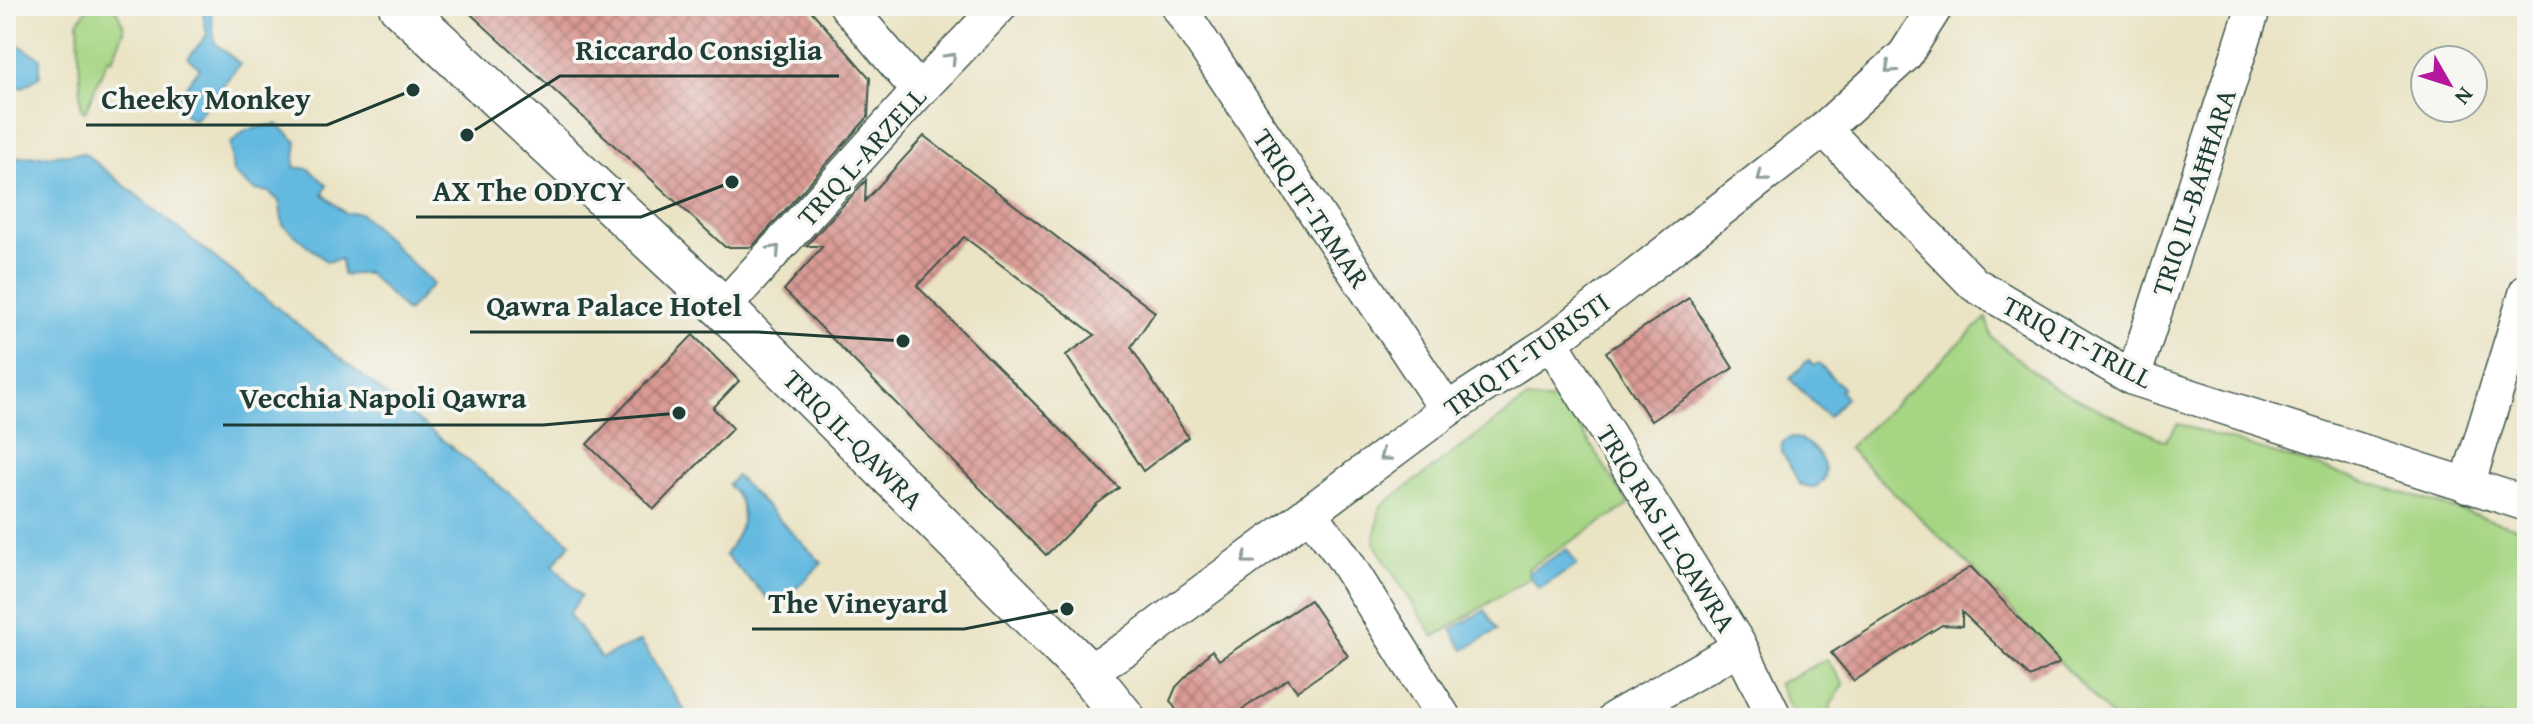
<svg xmlns="http://www.w3.org/2000/svg" width="2533" height="724" font-family="'Gentium Book Plus',serif">
	<defs>
		<pattern id="building-cross-hatch" width="8" height="8" patternUnits="userSpaceOnUse" patternTransform="scale(2)"><rect width="8" height="8" fill="#db9a94"/><path d="M0 0l8 8M0 8l8-8" fill="none" stroke="#b17f7a"/></pattern>
	</defs>
	<rect width="100%" height="100%" fill="#f6f6f2"/>
	<filter id="ink" filterUnits="userSpaceOnUse"><feTurbulence type="fractalNoise" baseFrequency=".0125" numOctaves="2"/><feDisplacementMap in="SourceGraphic" scale="16" xChannelSelector="R" yChannelSelector="G"/><feConvolveMatrix kernelMatrix="1 2 1 2 8 2 1 2 1" color-interpolation-filters="sRGB"/></filter>
	<filter id="wash" filterUnits="userSpaceOnUse"><feTurbulence type="fractalNoise" baseFrequency=".006" numOctaves="4" result="noise"/><feDisplacementMap in="SourceGraphic" scale="32" xChannelSelector="R" yChannelSelector="G"/><feGaussianBlur stdDeviation="1.8" result="paint"/><feColorMatrix in="noise" values="0 0 0 0 0 0 0 0 0 0 0 0 0 0 0 0 0 1.4 0 .05"/><feComposite in="paint" operator="in"/></filter>
	<g filter="url(#wash)">
		<rect width="100%" height="100%" fill="#eae3c4"/>
		<!-- grass -->
		<path fill="#a6d583" stroke="#62895c" stroke-width="2" d="M89,6H114L123,24L124,31L112,60L108,58L85,112L81,109L78,22Z
			M1986,318L1992,338L2053,387L2165,441L2178,424L2527,531V718H2113L1971,567L1848,448Z
			M1526,399L1563,401L1629,505L1527,569L1534,575L1434,637L1374,543L1380,507Z
			M1827,659L1844,685L1831,704L1829,718H1796L1778,684Z"/>
		<!-- water -->
		<path fill="#63b9e0" stroke="#417b8a" stroke-width="2" d="M202,6H210L215,43L240,64L194,121L172,103L200,68L188,58L207,35Z
			M6,37L40,58V76L22,88L6,79Z
			M277,124L297,142L294,167L309,169L327,185L323,194L345,213H360L433,284L407,312L368,273L343,275L341,259L327,262L283,225L279,201L269,192L254,190L233,173L230,144L246,130Z
			M84,153L571,543L553,565L581,596L569,614L601,658L641,641L689,718H6V158Z
			M1808,360L1814,366L1818,363L1843,388L1840,391L1846,398L1828,417L1790,379Z
			M1797,438C1813,445 1826,458 1825,477C1819,488 1810,490 1799,484L1789,463L1781,452L1782,443L1789,438Z
			M736,476L822,563L777,607L725,555C742,530 753,509 728,485Z
			M1567,549L1577,565L1539,589L1528,573Z
			M1485,610L1497,630L1464,650L1451,630Z"/>
		<g id="blocks">
			<!-- building -->
			<path fill="url(#building-cross-hatch)" d="M462,6H807L870,78L868,117L752,247H725Z
				M924,136L1155,312L1131,347L1188,437L1143,471L1066,355L1095,335L964,237L917,286L1119,488L1097,504L1046,555L784,290L823,246H806L866,180L865,201Z
				M1689,298L1733,368L1651,421L1606,352Z
				M693,335L739,381L713,408L733,428L654,509L587,444Z
				M1971,567L2060,662L2030,677L1962,612V626L1942,625L1854,681L1831,653Z
				M1310,600L1348,656L1297,691L1288,679L1229,718H1182L1170,701L1176,687L1212,650L1219,660Z"/>
		</g>
	</g>
	<g filter="url(#ink)">
		<use href="#blocks" fill-opacity="0" stroke="#3d564a" stroke-width="2"/>
		<g fill="none" stroke-linecap="round" stroke-linejoin="round">
			<!-- minor casing -->
			<g stroke="#3d564a" stroke-width="37">
				<path id="minor" d="M847,6L919,91
					M1178,6L1447,410
					M1824,129L1974,284L2133,378L2527,504
					M723,308L919,91L1000,6
					M1551,342L1740,647L1775,718
					M2133,378L2254,6
					M2467,486L2527,291
					M1309,512L1341,554L1444,718
					M1087,672L1127,648L1447,410L1551,342L1824,129L1905,55L1936,6
					M1615,718L1740,647"/>
			</g>
			<!-- tertiary casing -->
			<g stroke="#3d564a" stroke-width="45">
				<path id="tertiary" d="M400,6L723,308L1087,672L1124,718"/>
			</g>
			<!-- minor -->
			<use href="#minor" stroke="#fff" stroke-width="34"/>
			<!-- tertiary -->
			<use href="#tertiary" stroke="#fff" stroke-width="42"/>
		</g>
		<!-- one-way arrows -->
		<defs><path id="oneway-chevron" d="M-2-3.5L2.5 0L-2 3.5" fill="none" stroke-width="1.6" stroke-linecap="round" stroke-linejoin="round" transform="scale(2)"/></defs>
		<g stroke="#8f9e9a">
			<use href="#oneway-chevron" transform="translate(951 58) rotate(-46)"/>
			<use href="#oneway-chevron" transform="translate(1890 68) rotate(138)"/>
			<use href="#oneway-chevron" transform="translate(1762 177) rotate(142)"/>
			<use href="#oneway-chevron" transform="translate(775 250) rotate(-48)"/>
			<use href="#oneway-chevron" transform="translate(1384 456) rotate(143)"/>
			<use href="#oneway-chevron" transform="translate(1247 559) rotate(143)"/>
		</g>
	</g>
	<g text-anchor="middle" dominant-baseline="central" stroke-width="7" stroke-linejoin="round" paint-order="stroke">
		<!-- street labels -->
		<g font-size="28" fill="#1f3d34" stroke="#f6f6f2">
			<text transform="translate(861 156) rotate(-48)">TRIQ L-ARZELL</text>
			<text transform="translate(2193 192) rotate(-72)">TRIQ IL-BAĦĦARA</text>
			<text transform="translate(1312 208) rotate(56)">TRIQ IT-TAMAR</text>
			<text transform="translate(2078 341) rotate(28)">TRIQ IT-TRILL</text>
			<text transform="translate(1526 354) rotate(-35)">TRIQ IT-TURISTI</text>
			<text transform="translate(854 439) rotate(45)">TRIQ IL-QAWRA</text>
			<text transform="translate(1667 528) rotate(58)">TRIQ RAS IL-QAWRA</text>
		</g>
	</g>
	<!-- callouts -->
	<path fill="none" stroke="#1f3d34" stroke-width="3" d="M467 135L560 76H839M413 90L327 125H86M732 182L641 217H416M903 341L758 332H470M679 413L543 425H223M1067 609L964 629H752"/>
	<g fill="#1f3d34" stroke="#f6f6f2" stroke-width="3">
		<circle cx="467" cy="135" r="8"/>
		<circle cx="413" cy="90" r="8"/>
		<circle cx="732" cy="182" r="8"/>
		<circle cx="903" cy="341" r="8"/>
		<circle cx="679" cy="413" r="8"/>
		<circle cx="1067" cy="609" r="8"/>
	</g>
	<g font-size="30" text-anchor="middle" font-weight="bold" fill="#1f3d34" stroke="#f6f6f2" stroke-width="7" stroke-linejoin="round" paint-order="stroke">
		<text x="699" y="60">Riccardo Consiglia</text>
		<text x="206" y="109">Cheeky Monkey</text>
		<text x="529" y="201">AX The ODYCY</text>
		<text x="614" y="316">Qawra Palace Hotel</text>
		<text x="383" y="408">Vecchia Napoli Qawra</text>
		<text x="858" y="613">The Vineyard</text>
	</g>
	<!-- margin -->
	<rect width="2533" height="724" fill="none" stroke="#f6f6f2" stroke-width="32"/>
	<!-- north arrow -->
	<g transform="translate(2449 84) rotate(129)"><circle r="38" fill="#f6f6f2" stroke="#a0aca6" stroke-width="2"/>
	<path d="M0-6L14 30L0 20L-14 30Z" fill="#b5179e"/>
	<text y="-12" font-size="22" font-weight="bold" text-anchor="middle" fill="#1f3d34">N</text>
	</g>
</svg>
